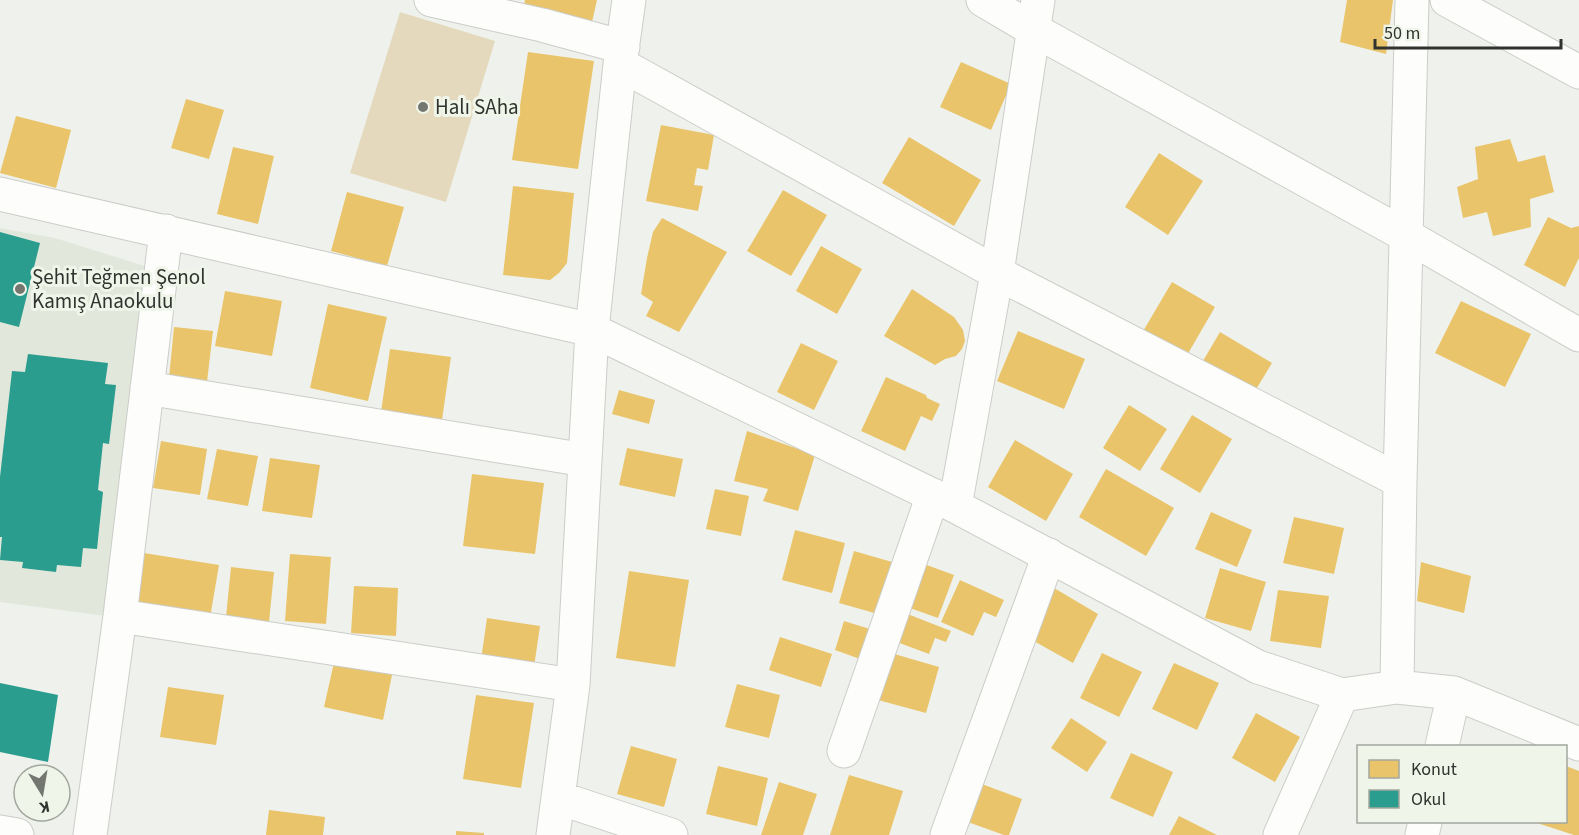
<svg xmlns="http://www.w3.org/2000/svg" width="1579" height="835" font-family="'Source Sans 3',sans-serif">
	<rect width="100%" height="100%" fill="#eff2ec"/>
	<!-- built -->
	<path fill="#e2e7db" d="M0,228L55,238L148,267L106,616L0,602Z"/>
	<!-- green -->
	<path fill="#e5d9bd" d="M400,12L495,41L446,202L350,173Z"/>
	<!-- homes -->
	<path fill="#e9c46a" d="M525,0H597L592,22L524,5Z
		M1347,0H1393L1386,54L1340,42Z
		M528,52L594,61L578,169L512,160Z
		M961,62L1011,84L991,130L940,107Z
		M186,99L224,110L209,159L171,148Z
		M16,116L71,130L56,188L0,173Z
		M661,125L714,135L708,170L697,168L694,185L703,186L698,211L646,201Z
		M909,137L981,180L954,226L882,183Z
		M1510,139L1518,162L1545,155L1554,192L1530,199L1531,227L1493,236L1487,212L1463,218L1457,187L1478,179L1475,147Z
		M233,147L274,156L258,224L217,214Z
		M1159,153L1203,181L1168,235L1125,207Z
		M513,186L574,193L567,263L559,273L550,280L503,275Z
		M783,190L827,215L791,276L747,251Z
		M347,192L404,207L387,266L331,251Z
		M1548,217L1571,228L1579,226V258L1565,287L1524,265Z
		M662,218L727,252L679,332L646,316L653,302L641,294L647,258L653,232Z
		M821,246L862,269L837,314L796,291Z
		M1172,282L1215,307L1186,357L1142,333Z
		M912,289L954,317L963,330L965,341L962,349L956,356L945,359L935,365L884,336Z
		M225,291L282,301L272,356L215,346Z
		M1461,301L1531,334L1505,387L1435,353Z
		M328,304L387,317L368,401L310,388Z
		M174,327L213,331L207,382L169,378Z
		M1018,331L1085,359L1064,409L997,381Z
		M1220,332L1272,363L1252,396L1200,366Z
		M801,343L838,361L814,410L777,392Z
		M390,349L451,357L442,420L381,412Z
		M886,377L926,395L927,398L940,404L932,421L921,416L905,451L861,431Z
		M619,390L655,400L649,424L612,414Z
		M1129,405L1167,429L1140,471L1103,448Z
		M1192,415L1232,439L1200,493L1160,469Z
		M747,431L815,455L798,511L763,501L768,489L734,481Z
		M1015,440L1073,474L1046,521L988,487Z
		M161,441L207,449L200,495L153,488Z
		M627,448L683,459L675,497L619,485Z
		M217,449L258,456L248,506L207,499Z
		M270,458L320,465L312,518L262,511Z
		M1106,469L1174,508L1146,556L1079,517Z
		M472,474L544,483L535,554L463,546Z
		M715,489L749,496L741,536L706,529Z
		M1211,512L1252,530L1237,567L1195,549Z
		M1294,517L1344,528L1334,574L1283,563Z
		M795,530L845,543L832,593L782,580Z
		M854,551L892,562L878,614L839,603Z
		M144,553L219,565L210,618L136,606Z
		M290,554L331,557L326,624L285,621Z
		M1421,562L1471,576L1464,613L1417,601Z
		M924,564L954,575L938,618L907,607Z
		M231,567L274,572L269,622L226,617Z
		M1220,568L1266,582L1251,631L1205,618Z
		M629,571L689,580L675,667L616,658Z
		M960,580L1004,600L996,617L984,612L973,636L941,622Z
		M354,586L398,588L396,636L351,633Z
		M1054,588L1098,614L1073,663L1032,640L1046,614L1043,605Z
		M1278,590L1329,596L1321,648L1270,641Z
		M905,613L951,631L946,642L935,638L929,654L894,641Z
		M487,618L540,626L534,667L481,660Z
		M844,621L870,629L860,659L835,650Z
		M780,637L832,654L821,687L769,670Z
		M891,653L939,667L926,713L878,700Z
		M1102,653L1142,672L1119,717L1080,698Z
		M335,658L393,670L383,720L324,707Z
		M1174,663L1219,683L1197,730L1152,709Z
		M737,684L780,695L769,738L725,727Z
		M168,687L224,695L216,745L160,737Z
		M476,695L534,703L521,788L463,779Z
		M1256,713L1300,737L1275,782L1232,758Z
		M1071,718L1107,742L1087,772L1051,748Z
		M631,746L677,759L664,807L617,794Z
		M1131,753L1173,772L1153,817L1110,798Z
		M718,766L768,778L757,826L706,814Z
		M1566,766L1579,771V835H1574L1534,822H1566Z
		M849,775L903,791L889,835H830Z
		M779,782L817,794L803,835H761Z
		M979,783L1022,799L1009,835H1004L965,821Z
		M269,810L325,817L323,835H266Z
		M1179,816L1217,835H1169Z
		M456,831L484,833V835H456Z"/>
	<!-- schools -->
	<path fill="#2a9d8f" d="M0,232L40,243L19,327L0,322Z
		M28,354L108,363L105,384L116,385L109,444L103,443L98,490L103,492L97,549L83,548L81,567L57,565L56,572L22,568L23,562L0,560L2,537H0V477L12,371L25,372Z
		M0,683L58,695L48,762L0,752Z"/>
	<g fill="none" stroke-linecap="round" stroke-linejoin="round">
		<!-- minor casing -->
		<g stroke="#cbcdc8" stroke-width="35">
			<path id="minor" d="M431,0L542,25L623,47
				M983,0L1034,30L1407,236L1579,335
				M1447,0L1579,72
				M620,64L997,273L1400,481
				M0,194L592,330L955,506L1258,667L1342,695L1397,687L1454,693L1579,744
				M147,388L585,460
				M955,506L997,273L1038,0
				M120,616L573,685
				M1397,687L1400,481L1412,0
				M1442,746L1454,693
				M844,751L933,495
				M559,798L671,835
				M0,832L17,835
				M90,835L120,616L166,231
				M553,835L573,685L592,330L620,64L629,0
				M947,835L1049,555
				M1280,835L1342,695
				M1422,835L1425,822"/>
		</g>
		<!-- minor -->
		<use href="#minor" stroke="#fdfdfc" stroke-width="33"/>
	</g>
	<!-- markers -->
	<g fill="#747670" stroke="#f0f5e9" stroke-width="2">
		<circle cx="423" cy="107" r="6"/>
		<circle cx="20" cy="289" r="6"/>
	</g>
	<g text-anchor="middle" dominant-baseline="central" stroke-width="6" stroke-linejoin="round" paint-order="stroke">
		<!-- poi labels -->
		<g font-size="21" fill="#31332e" stroke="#f0f5e9" text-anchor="start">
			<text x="435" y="107">Halı SAha</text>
			<text x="32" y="277">Şehit Teğmen Şenol<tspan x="32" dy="24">Kamış Anaokulu</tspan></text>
		</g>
	</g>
	<!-- legend -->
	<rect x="1357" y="745" width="210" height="78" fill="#f0f5e9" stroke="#a4a79e" stroke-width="1.5"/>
	<rect x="1369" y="760" width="30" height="18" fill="#e9c46a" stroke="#a4a79e" stroke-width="1.5"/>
	<text x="1411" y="775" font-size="18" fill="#31332e">Konut</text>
	<rect x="1369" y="790" width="30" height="18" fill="#2a9d8f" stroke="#a4a79e" stroke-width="1.5"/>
	<text x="1411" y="805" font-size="18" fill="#31332e">Okul</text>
	<!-- north arrow -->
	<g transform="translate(42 793) rotate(169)"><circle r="28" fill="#f0f5e9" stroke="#a4a79e" stroke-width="1.5"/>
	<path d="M0-4.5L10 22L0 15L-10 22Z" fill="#747670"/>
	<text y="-9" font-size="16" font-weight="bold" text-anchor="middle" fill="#31332e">K</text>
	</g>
	<!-- scale -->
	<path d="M1375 39v9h186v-9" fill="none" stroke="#31332e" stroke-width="3"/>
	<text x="1384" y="39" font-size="18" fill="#31332e" stroke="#f0f5e9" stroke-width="4.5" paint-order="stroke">50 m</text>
</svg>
